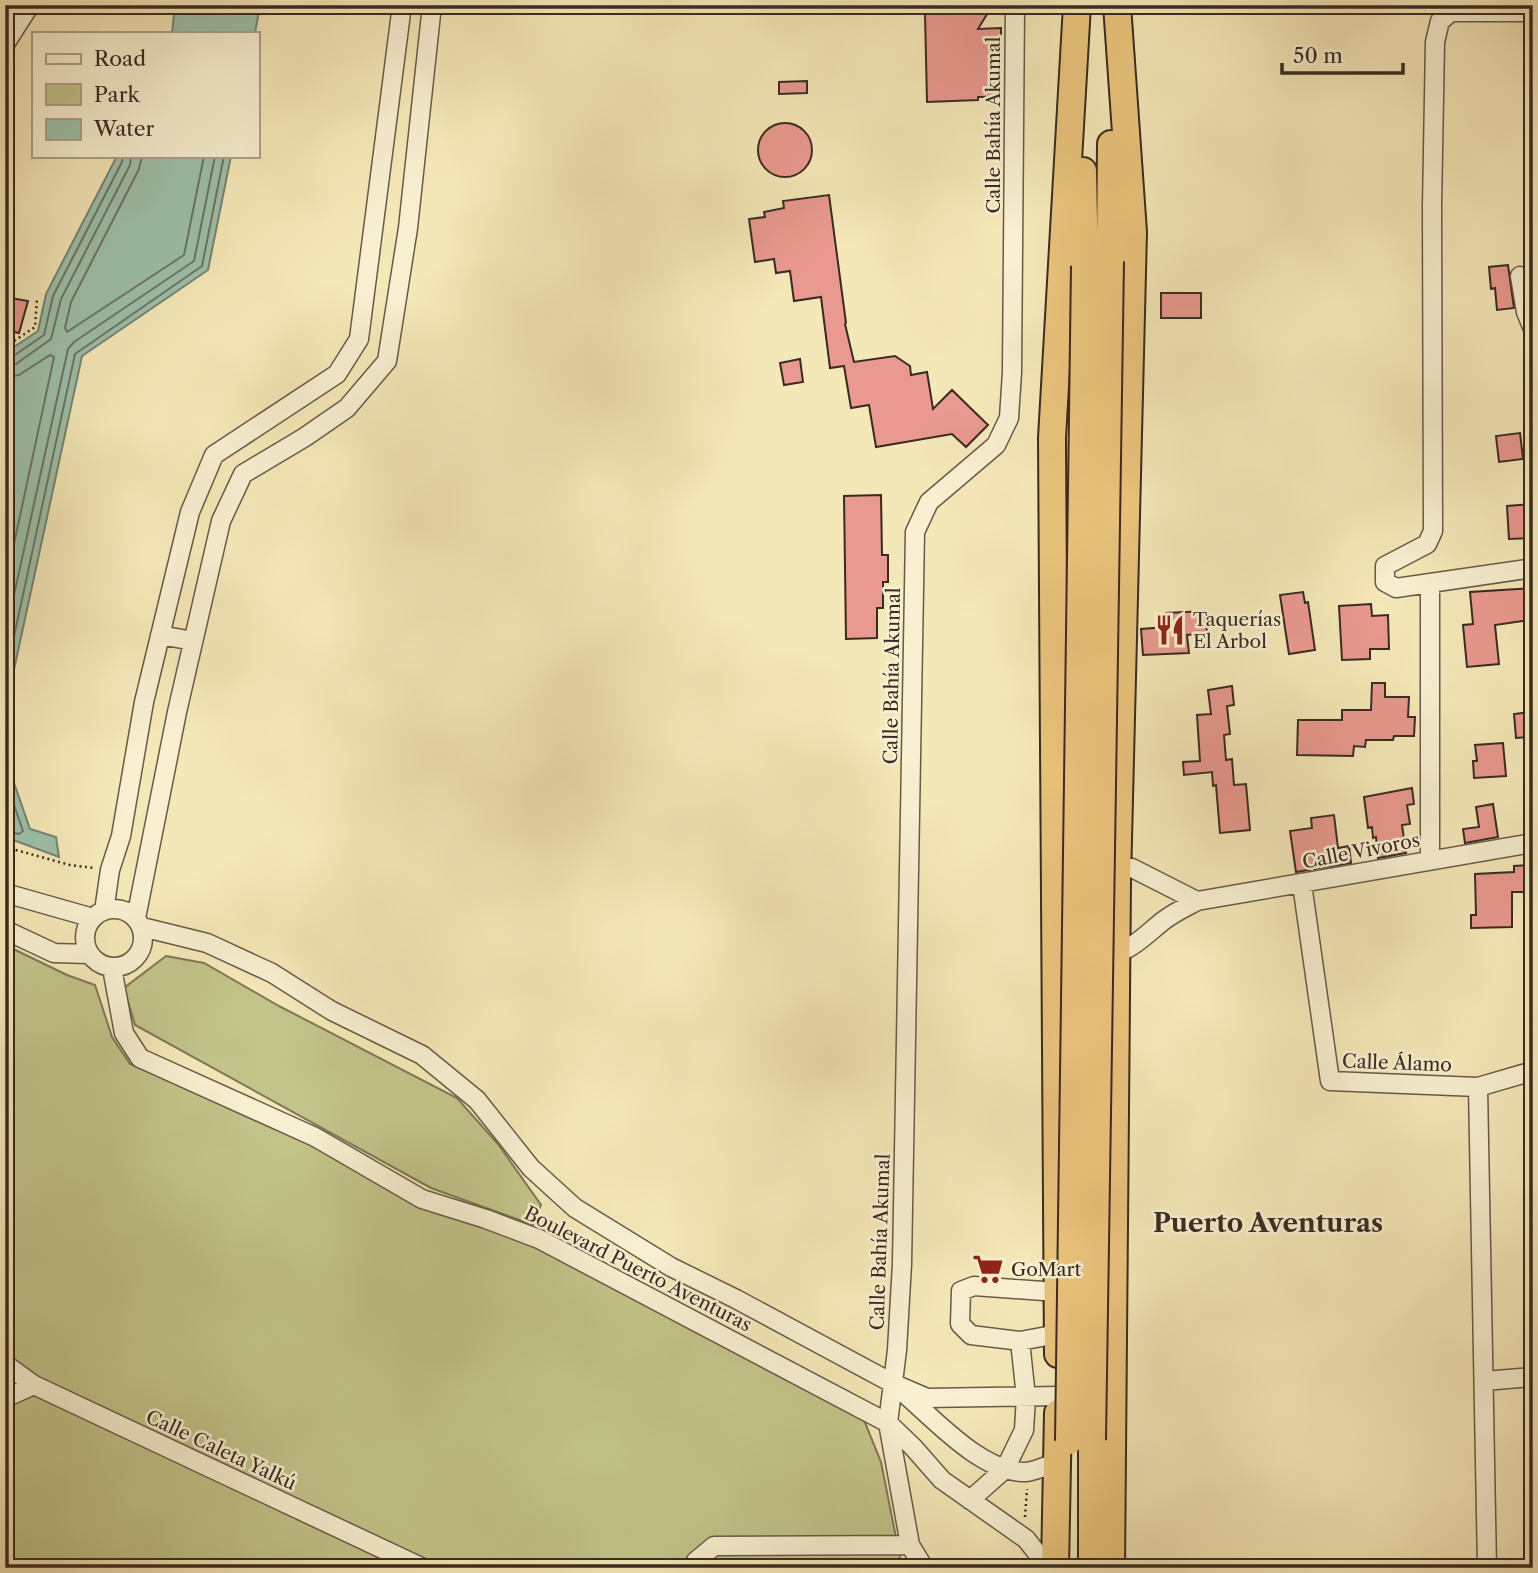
<svg xmlns="http://www.w3.org/2000/svg" width="1538" height="1573" font-family="'Libre Caslon Text',serif">
	<rect width="100%" height="100%" fill="#f5e8b8"/>
	<filter id="stains"><feTurbulence type="fractalNoise" baseFrequency=".00286" numOctaves="4"/><feColorMatrix values="0 0 0 0 .2 0 0 0 0 .09 0 0 0 0 .02 0 0 0 .5 -.17"/></filter>
	<radialGradient id="worn" r=".72"><stop offset=".6" stop-color="#630" stop-opacity="0"/><stop offset="1" stop-color="#630" stop-opacity=".3"/></radialGradient>
	<!-- green -->
	<path fill="#c2c48a" stroke="#7e7856" stroke-width="2" d="M5,945L67,975L95,985L112,1037L130,1064L322,1149L498,1232L591,1271L864,1420L881,1462L902,1568H5Z
		M166,956L204,963L279,1006L457,1098L498,1144L541,1205L533,1225L431,1188L135,1025L124,988Z"/>
	<!-- water -->
	<path fill="#9dc0ab" stroke="#758474" stroke-width="2" d="M175,5H260L255,33H172Z
		M117,156H231L208,270L82,356L5,711V353L38,331L46,294Z
		M5,757L30,829L56,837L59,857L5,837Z"/>
	<g fill="none" stroke-linecap="round" stroke-linejoin="round">
		<!-- shore -->
		<path stroke="#6b7666" stroke-width="2" d="M142,156L139,169L71,302L65,328L67,332L184,255L204,156
			M5,358L12,357L44,335L53,296L122,162L123,156
			M5,367L16,364L51,339L61,299L130,165L131,156
			M5,377L19,375L50,355L54,357L5,586
			M5,636L68,349L74,342L194,261L215,156
			M5,678L75,354L202,266L224,156
			M5,779L23,831L19,834L5,831"/>
	</g>
	<!-- building -->
	<path fill="#e9998f" stroke="#392b22" stroke-width="2" d="M989,11L978,29L1001,28V97H978V100L927,102L925,14Z
		M807,81V93L779,94V82Z
		M758 150a27 27 0 1 1 54 0a27 27 0 1 1-54 0Z
		M829,195L846,323L845,324L854,362L895,356L910,366L911,375L927,372L933,409L952,390L988,425L966,447L952,434L876,447L869,405L851,408L844,366L830,368L821,297L794,301L790,271L776,273L774,259L755,262L749,219L765,217L764,212L784,208L783,201Z
		M1508,265L1514,308L1497,310L1495,288L1491,289L1489,267Z
		M1161,293H1201V318H1161Z
		M5,297L28,301L19,333L5,330Z
		M800,359L803,382L784,385L780,363Z
		M1520,433L1523,459L1499,462L1496,436Z
		M881,495L882,555H888V582H883V608H877V638L846,639L844,496Z
		M1533,504V538L1509,539L1507,506Z
		M1533,588V610L1527,611L1529,620L1495,625L1499,664L1467,667L1463,625L1473,624L1470,592Z
		M1303,592L1305,603L1308,602L1315,650L1289,654L1280,595Z
		M1371,604L1372,616L1388,615L1389,649H1370V659L1342,660L1339,606Z
		M1205,611L1207,633L1187,635L1189,653L1143,655L1141,629L1167,627L1166,613Z
		M1372,683H1385V697H1409L1408,717H1415L1414,736H1394L1393,740H1366L1365,747L1354,746L1353,756L1297,755L1298,720H1342V710H1371Z
		M1232,686L1234,705L1227,706L1230,734L1224,735L1226,760L1232,759L1234,785L1246,784L1250,830L1220,833L1216,785L1213,786L1212,772L1184,775L1183,762L1200,761L1197,715L1211,714L1208,690Z
		M1529,712L1531,737L1516,738L1514,714Z
		M1503,743L1506,776L1474,778L1473,761H1477L1475,745Z
		M1412,788L1414,804L1407,805L1410,824L1402,825L1406,853L1378,858L1376,837L1373,838L1372,827L1368,828L1364,797Z
		M1493,804L1498,837L1465,843L1463,829L1479,827L1476,807Z
		M1334,815L1338,848L1349,846L1351,863L1296,872L1290,831L1312,828L1311,818Z
		M1531,865L1532,892H1512V927L1471,928V915H1476L1475,874L1514,872V866Z"/>
	<g fill="none" stroke-linecap="round" stroke-linejoin="round">
		<!-- minor casing -->
		<g stroke="#685a48" stroke-width="21">
			<path id="minor" d="M1533,12H1451L1440,21L1435,42L1432,206L1433,531L1427,544L1385,566V582L1396,588L1533,568
				M5,44L30,5
				M1520,276L1526,312L1533,329
				M160,635L193,641
				M1430,860V584
				M1107,868H1132L1197,901
				M1302,884L1330,1081L1478,1087L1533,1071
				M5,893L93,918
				M85 938a29 29 0 1 1 58 0a29 29 0 1 1-58 0Z
				M104,911L110,870L121,836L144,702L190,512L214,455L337,374L359,339L402,5
				M136,918L177,712L221,521L243,474L305,437L347,408L387,361L408,228L432,5
				M142,927L207,943L272,973L332,1011L422,1055L477,1100L531,1168L575,1208L671,1267L736,1299L892,1383L927,1398L1058,1396
				M5,930L54,953L89,954
				M1106,955C1131,952 1144,936 1163,921C1173,913 1186,907 1197,901L1533,843
				M112,968L124,1033L140,1058L315,1137L422,1199L486,1219L539,1239L888,1423L913,1447L942,1480L1026,1539L1049,1568
				M1478,1087L1487,1568
				M1057,1292L974,1286L961,1291L960,1324L971,1335L1020,1341L1058,1334
				M5,1364L34,1385L423,1568
				M1484,1381L1533,1377
				M906,1395C937,1422 983,1473 1026,1472C1036,1471 1048,1465 1058,1462
				M5,1398L34,1385
				M970,1500L1005,1469L1024,1430L1026,1397L1020,1341
				M693,1568L696,1561L714,1546L910,1545
				M924,1568L910,1545L888,1423L897,1350L902,1264L915,532L929,502L996,445L1009,418L1012,372L1015,5"/>
		</g>
		<!-- highway casing -->
		<g stroke="#392b22" stroke-width="30">
			<path id="highway" d="M1083,171L1085,266
				M1110,261L1111,144
				M1058,1354L1052,438L1077,5
				M1055,1568L1058,1413
				M1092,1568V1440
				M1111,1568L1117,880L1133,232L1117,5"/>
		</g>
		<!-- path -->
		<path stroke="#392b22" stroke-width="2.5" stroke-dasharray="2 3.5" stroke-linecap="butt" d="M5,347L35,327L37,299
			M5,847L70,865L94,868
			M1025,1517L1027,1489"/>
		<!-- minor -->
		<use href="#minor" stroke="#f8f0d1" stroke-width="18"/>
		<!-- highway -->
		<use href="#highway" stroke="#eac47c" stroke-width="26"/>
		<!-- highway-bridge casing -->
		<g stroke="#392b22" stroke-width="30" stroke-linecap="butt">
			<path id="highway-bridge" d="M1092,1440L1110,261
				M1069,1441L1085,266"/>
		</g>
		<!-- highway-bridge -->
		<use href="#highway-bridge" stroke="#eac47c" stroke-width="26"/>
	</g>
	<!-- icons -->
	<defs>
		<g id="restaurant-bare" transform="scale(2.415)"><path d="M-5-6h1v4h1v-4h1v4h1v-4h1v5L-1.5 .5V6h-2V.5L-5-1ZM5-6V6H3V1.5H1.5Q1.5-4 5-6Z" fill="#8f2418" stroke="#f8f0d1" stroke-width="2.5" paint-order="stroke"/></g>
		<g id="supermarket-bare" transform="scale(2.415)"><path d="M-6-5.5h2.5l.6 2H6L4.5 2H-2.5L-4.4-4H-6ZM-1.5 3.2a1.3 1.3 0 1 0 .1 0ZM3 3.2a1.3 1.3 0 1 0 .1 0Z" fill="#8f2418" stroke="#f8f0d1" stroke-width="2.5" paint-order="stroke"/></g>
	</defs>
	<g fill-rule="evenodd">
		<use href="#restaurant-bare" x="1170" y="630"/>
		<use href="#supermarket-bare" x="988" y="1269"/>
	</g>
	<g text-anchor="middle" dominant-baseline="central" stroke-width="5" stroke-linejoin="round" paint-order="stroke">
		<!-- street labels -->
		<g font-size="19" fill="#392b22" stroke="#f8f0d1">
			<text transform="translate(993 125) rotate(-90)">Calle Bahía Akumal</text>
			<text transform="translate(892 676) rotate(-89)">Calle Bahía Akumal</text>
			<text transform="translate(1361 851) rotate(-11)">Calle Vivoros</text>
			<text transform="translate(1397 1063) rotate(2)">Calle Álamo</text>
			<text transform="translate(880 1242) rotate(-88)">Calle Bahía Akumal</text>
			<text transform="translate(638 1269) rotate(27)">Boulevard Puerto Aventuras</text>
			<text transform="translate(221 1450) rotate(25)">Calle Caleta Yalkú</text>
		</g>
		<!-- poi labels -->
		<g font-size="19" fill="#392b22" stroke="#f8f0d1" text-anchor="start">
			<text x="1193" y="619">Taquerías<tspan x="1193" dy="22">El Arbol</tspan></text>
			<text x="1011" y="1269">GoMart</text>
		</g>
		<!-- district labels -->
		<g font-size="26" font-weight="bold" fill="#392b22" stroke="#f8f0d1">
			<text x="1268" y="1223">Puerto Aventuras</text>
		</g>
	</g>
	<!-- margin -->
	<rect width="1538" height="1573" fill="none" stroke="#f5e8b8" stroke-width="28"/>
	<rect x="7" y="7" width="1524" height="1559" fill="none" stroke="#392b22" stroke-width="3.5"/>
	<rect x="14" y="14" width="1510" height="1545" fill="none" stroke="#392b22" stroke-width="2"/>
	<!-- legend -->
	<rect x="32" y="32" width="228" height="126" fill="#f8f0d1" stroke="#aca18b" stroke-width="2"/>
	<rect x="46" y="54" width="35" height="10" fill="#f8f0d1" stroke="#aca18b" stroke-width="2"/>
	<text x="94" y="66" font-size="21" fill="#392b22">Road</text>
	<rect x="46" y="84" width="35" height="21" fill="#c2c48a" stroke="#aca18b" stroke-width="2"/>
	<text x="94" y="102" font-size="21" fill="#392b22">Park</text>
	<rect x="46" y="119" width="35" height="21" fill="#9dc0ab" stroke="#aca18b" stroke-width="2"/>
	<text x="94" y="136" font-size="21" fill="#392b22">Water</text>
	<!-- scale -->
	<path d="M1282 63v10h121v-10" fill="none" stroke="#392b22" stroke-width="3.5"/>
	<text x="1293" y="63" font-size="21" fill="#392b22" stroke="#f8f0d1" stroke-width="5" paint-order="stroke">50 m</text>
	<rect width="100%" height="100%" filter="url(#stains)"/>
	<rect width="100%" height="100%" fill="url(#worn)"/>
</svg>
